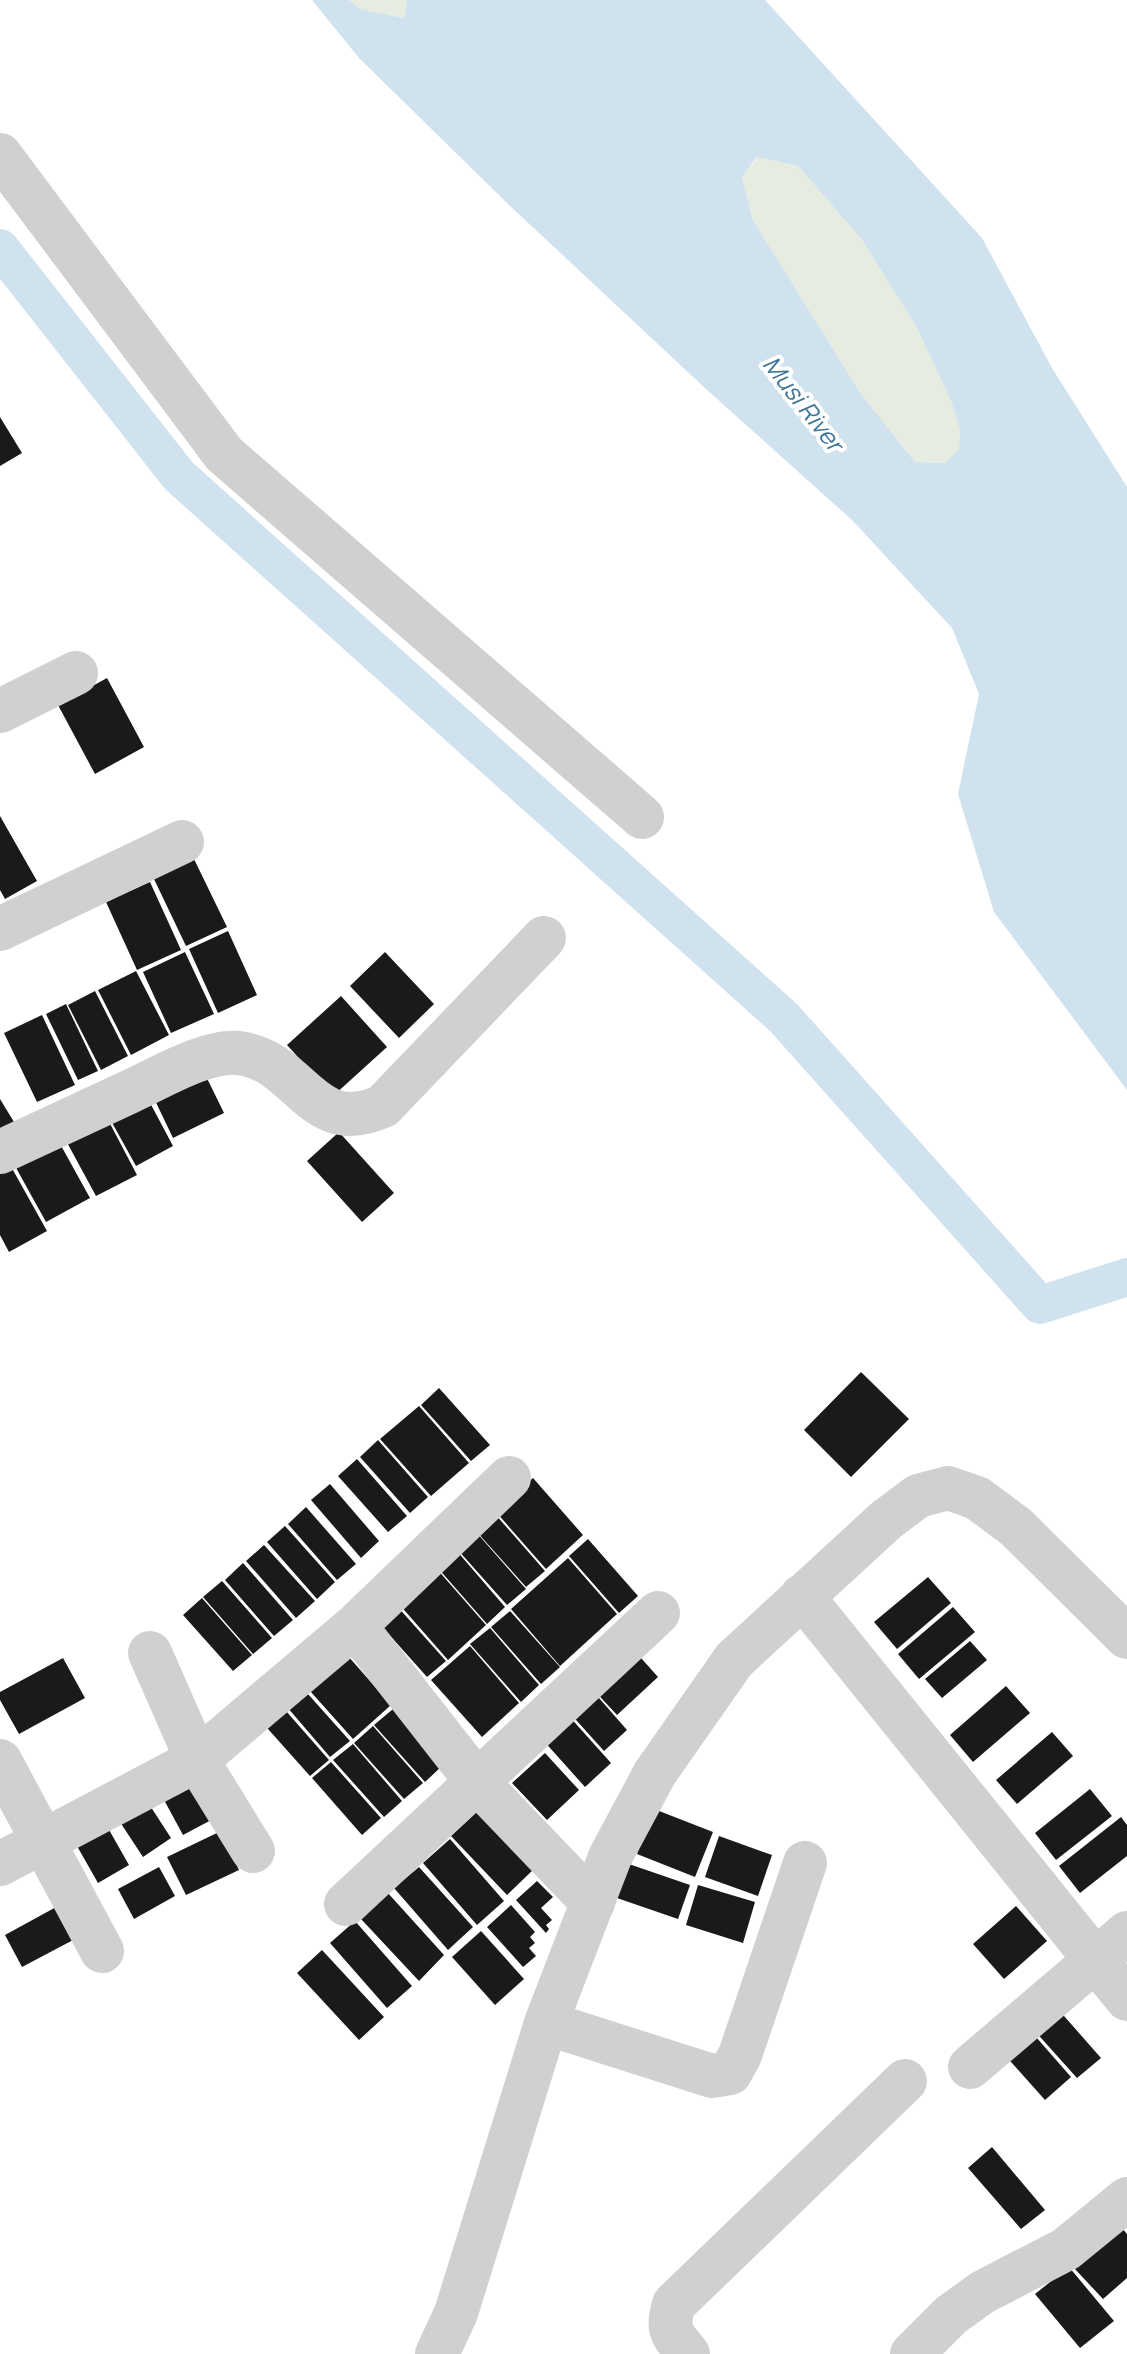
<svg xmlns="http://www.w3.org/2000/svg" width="1127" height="2354" font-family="Manrope,sans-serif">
	<rect width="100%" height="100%" fill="#fff"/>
	<!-- green -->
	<path fill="#e6ecdf" d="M349,0H407L404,18L360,9Z
		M758,157L798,166L862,240L916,326L951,401L960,430L959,449L945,463L915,462L861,394L753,220L742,177Z"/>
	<!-- water -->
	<path fill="#cfe2ee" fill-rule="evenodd" d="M312,0H349L360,9L404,18L407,0H765L982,238L1052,368L1127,487V1090L994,912L958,794L979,694L952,628L853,521L706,389L507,203L359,58ZM757,157L798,166L862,240L916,326L951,401L960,430L959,449L945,463L915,462L861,394L753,220L742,177Z"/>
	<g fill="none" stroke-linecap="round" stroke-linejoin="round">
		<!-- canal -->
		<path stroke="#cfe2ee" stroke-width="38" d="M0,248L179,476L784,1018L1040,1305L1127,1277"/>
	</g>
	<!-- building -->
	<path fill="#1a1a1a" d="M0,417L22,453L0,466Z
		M107,678L144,747L95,774L58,705Z
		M0,816L37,881L5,899L0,890Z
		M194,859L227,927L186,946L154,879Z
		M150,882L181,950L137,970L106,902Z
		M228,931L257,995L218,1013L189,949Z
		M185,952L214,1014L171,1033L143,972Z
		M385,952L434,1004L399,1038L350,986Z
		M136,971L169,1035L131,1055L98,990Z
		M95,991L128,1056L101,1070L68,1005Z
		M341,996L387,1047L333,1096L287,1045Z
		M66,1004L98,1071L78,1080L46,1014Z
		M42,1015L75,1085L37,1102L4,1033Z
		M201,1066L224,1113L173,1138L150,1090Z
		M0,1099L14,1122L0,1131Z
		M148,1099L173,1146L136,1166L110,1119Z
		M106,1116L137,1175L96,1196L64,1137Z
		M339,1132L394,1193L362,1222L307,1161Z
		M59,1142L90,1198L46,1222L15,1166Z
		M9,1163L47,1231L9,1252L0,1235V1168Z
		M861,1372L909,1419L851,1477L804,1430Z
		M439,1388L490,1445L471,1461L421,1405Z
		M419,1406L469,1463L431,1496L380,1439Z
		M378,1440L428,1497L410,1513L360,1457Z
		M357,1459L407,1516L388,1532L338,1476Z
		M533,1478L583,1535L546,1569L496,1512Z
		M330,1484L379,1541L361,1558L311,1500Z
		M306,1507L356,1564L337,1580L288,1524Z
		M495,1514L545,1571L526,1587L476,1531Z
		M285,1526L335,1582L317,1599L267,1542Z
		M476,1532L526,1589L507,1605L457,1549Z
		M588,1539L638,1596L619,1613L569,1556Z
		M264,1545L315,1601L296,1618L246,1561Z
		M456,1550L505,1607L487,1624L437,1567Z
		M568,1558L617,1614L560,1666L511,1609Z
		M243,1563L293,1620L274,1636L225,1580Z
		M436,1568L486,1625L448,1660L398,1603Z
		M928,1577L951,1603L897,1649L874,1622Z
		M222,1581L272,1638L253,1654L203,1597Z
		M202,1598L252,1655L233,1671L183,1615Z
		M396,1605L446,1661L427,1677L377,1621Z
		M953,1607L975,1632L919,1679L898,1654Z
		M510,1611L560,1667L541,1684L491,1627Z
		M490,1628L539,1685L521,1702L470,1644Z
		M970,1641L987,1660L942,1698L925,1679Z
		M470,1646L519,1703L482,1737L431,1680Z
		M341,1648L391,1705L353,1739L302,1682Z
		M633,1649L658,1677L617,1715L591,1687Z
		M63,1658L85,1698L19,1734L0,1700V1692Z
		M299,1684L350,1741L330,1757L281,1700Z
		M1006,1686L1030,1713L973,1762L950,1735Z
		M592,1690L627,1730L604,1751L568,1711Z
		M279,1703L329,1760L310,1776L260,1720Z
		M393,1709L443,1765L425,1782L374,1725Z
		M568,1715L611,1763L585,1787L542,1739Z
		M373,1726L423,1783L404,1799L354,1743Z
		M1052,1732L1073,1756L1017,1804L996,1780Z
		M353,1744L402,1801L384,1817L333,1760Z
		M545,1753L579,1790L547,1820L512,1783Z
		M331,1762L381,1818L362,1835L312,1778Z
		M195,1781L215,1818L183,1835L163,1798Z
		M1090,1789L1112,1816L1056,1860L1035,1833Z
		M147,1801L171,1838L143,1857L118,1819Z
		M654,1809L713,1832L695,1877L637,1854Z
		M479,1810L534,1869L507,1895L451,1836Z
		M1121,1817L1127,1825V1856L1080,1893L1059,1866Z
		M104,1821L129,1865L98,1883L73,1839Z
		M221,1831L239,1870L186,1895L167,1857Z
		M719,1836L772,1855L758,1896L705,1877Z
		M450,1839L504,1901L477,1925L423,1863Z
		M626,1863L690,1885L678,1919L614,1897Z
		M159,1867L175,1896L134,1919L118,1889Z
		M419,1867L473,1927L448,1950L394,1888Z
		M537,1881L553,1897L541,1908L552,1920L546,1925L549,1929L546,1933L516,1900Z
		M698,1885L755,1902L743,1943L686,1925Z
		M387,1892L444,1955L419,1981L361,1919Z
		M511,1905L535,1932L530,1937L535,1943L529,1948L536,1956L523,1967L487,1927Z
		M58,1906L75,1939L22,1967L5,1935Z
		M1016,1906L1047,1941L1004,1979L973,1944Z
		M355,1921L412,1986L387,2008L330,1943Z
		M481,1931L524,1979L495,2005L452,1957Z
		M322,1950L384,2017L359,2040L297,1973Z
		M1057,2008L1101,2058L1077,2078L1033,2029Z
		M1029,2029L1071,2077L1045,2100L1003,2053Z
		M992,2147L1045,2210L1021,2229L968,2168Z
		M1121,2227L1127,2234V2278L1103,2299L1074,2268Z
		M1069,2267L1114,2321L1080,2348L1035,2294Z"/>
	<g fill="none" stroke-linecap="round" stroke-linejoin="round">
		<!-- street -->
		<path stroke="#d0d0d0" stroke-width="44" d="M0,155L224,454L642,817
			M0,711L76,673
			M0,929L182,842
			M0,1152C43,1132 86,1112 129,1092C158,1079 205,1050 238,1053C302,1060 310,1139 383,1106L544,938
			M802,1596L1127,1999
			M355,1626L477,1782L593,1903
			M150,1653L197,1760L253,1851
			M0,1761L102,1951
			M0,1864L197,1760L355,1626L509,1478
			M346,1904L658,1613
			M546,2023L712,2076L730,2073L740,2055L805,1863
			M970,2067L1127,1933
			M437,2354L456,2313L546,2023L610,1857L655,1773L734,1660L886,1520L918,1496L948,1488L977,1498L1016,1527L1127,1637
			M688,2354C672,2334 666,2331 674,2304L905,2081
			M912,2354L951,2315L983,2292L1066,2249L1127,2199"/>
	</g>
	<g text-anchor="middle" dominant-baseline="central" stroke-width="8" stroke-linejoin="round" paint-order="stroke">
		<!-- water labels -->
		<g font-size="24" font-style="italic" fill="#3f7597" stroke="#fff">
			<text transform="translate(804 403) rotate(52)">Musi River</text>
		</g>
	</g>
</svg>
